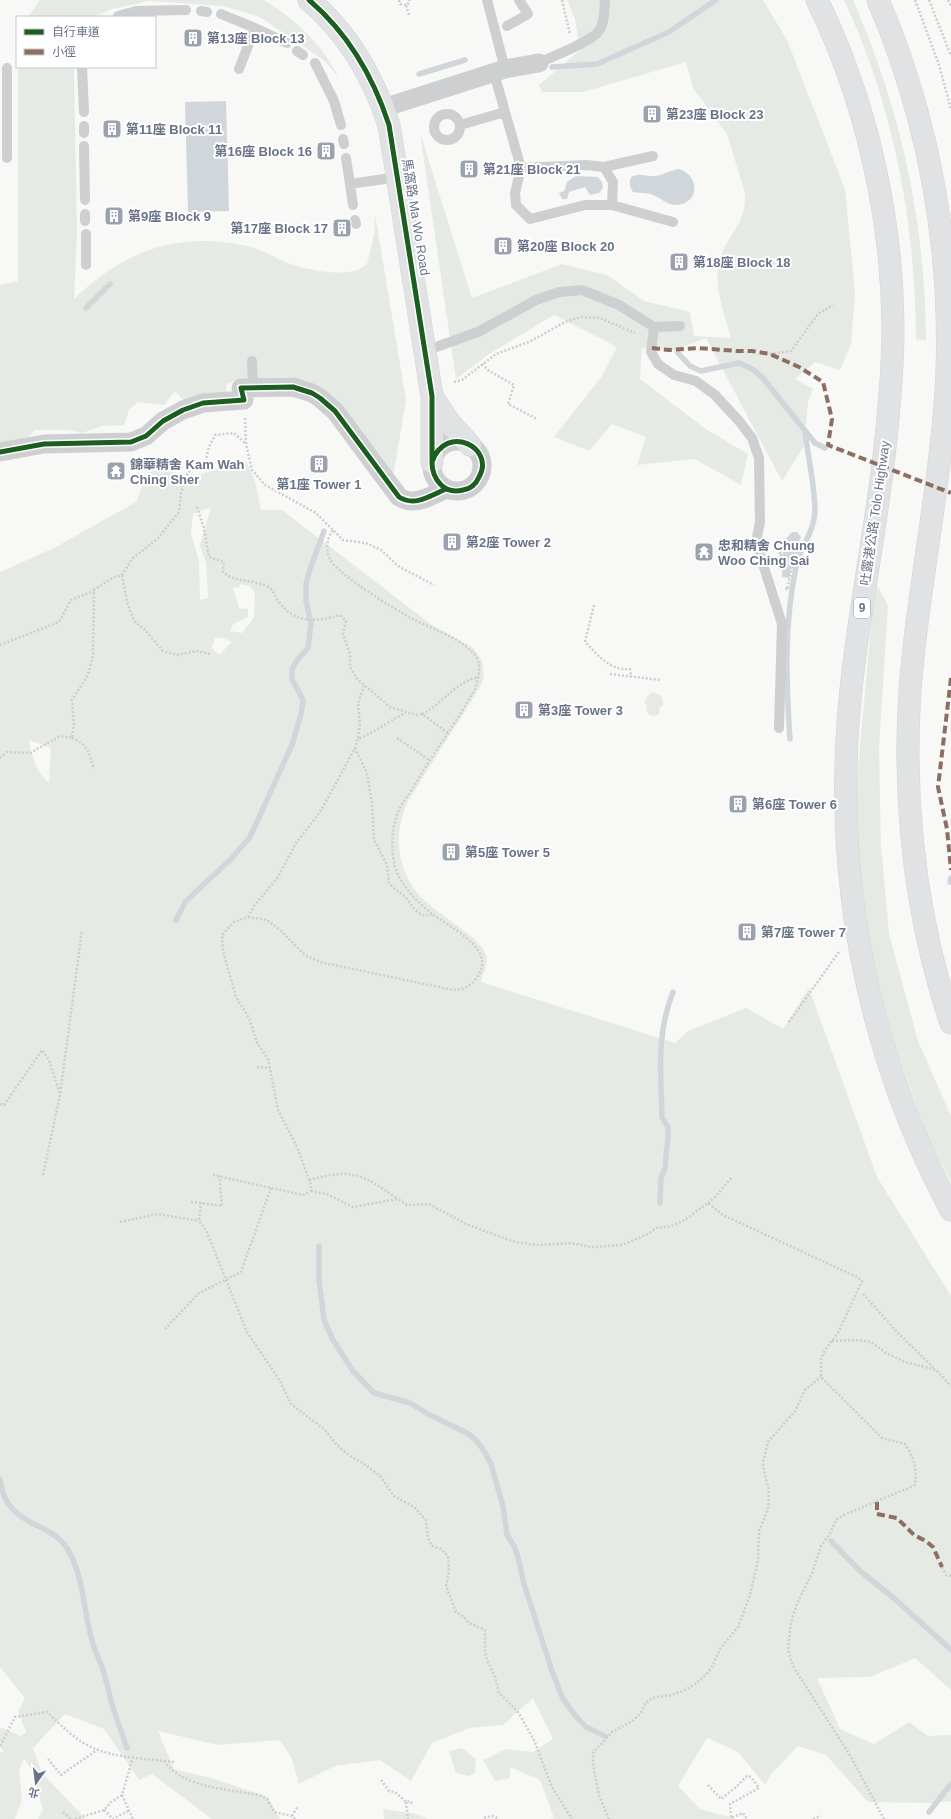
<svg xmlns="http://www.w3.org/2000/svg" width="951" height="1819" font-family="Helvetica,'Noto Sans TC',sans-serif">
	<rect width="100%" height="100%" fill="#f8f8f7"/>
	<!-- green -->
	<path fill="#e6eae5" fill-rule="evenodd" d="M40,0H264C295,19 323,45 339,78L325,61L260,17L222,6L149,1L112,9L93,17H28Z
		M567,0H763L787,40L845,189L855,292L851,345L840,370L815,362L795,379L813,389L808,402L804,446L782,481L706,338L672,351L642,348L640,379L707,430L748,454L741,485L695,459L637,465L646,437L612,424L589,451L554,437L602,376L617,347L554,315L489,354L456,379L420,133L472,298L562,264L607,275L644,301L690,312L694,336L731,338C725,315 713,287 719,263C726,234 747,226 745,193L727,134L693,88L686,62L583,92H542L539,85L580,50L575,19Z
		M844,0H853C901,110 925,220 926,341L916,339C915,221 894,107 844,0Z
		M18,67H74L77,234L74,299C123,252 174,232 243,245C259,248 273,257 288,263C304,270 340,276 357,270C360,269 364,266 367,264L374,235L375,214L406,400L393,477L344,407L321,388L291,377L236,380L226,385L227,394L186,403L175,391L164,405L138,402L129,410L124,425L102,426L82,433L68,430H35L23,443L0,444V285L18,281Z
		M246,461L255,481L261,510H282L432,625L472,647L482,660L484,676L482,684L408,801C393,834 396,869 421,897C432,908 446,917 459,927C469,935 482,943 486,955C488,964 483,974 481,982L675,1043L688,1031L746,1008L783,1029L809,988L877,1177L951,1296V1690L915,1658L870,1677L817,1678L840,1729L874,1744L909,1722L928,1736L951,1735V1801L932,1803L868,1802L826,1755L798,1746L771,1774L765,1785L738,1752L707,1738L678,1786L700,1809L736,1819H550L554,1818L540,1780L510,1767V1778L495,1781L483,1760L506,1749L533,1752L553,1739L533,1698L503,1725L469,1728L432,1743L411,1781L380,1760L335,1766L299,1784L292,1759L280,1740L218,1745L158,1731L174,1769L211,1778L268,1797L280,1819H212L152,1774L139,1780L104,1729L65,1714L33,1748L42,1773L83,1816L84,1819H38L43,1810L36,1786L38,1777L24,1759L19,1771L22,1800L15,1819H0V1752H4L0,1746V1727L21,1736L26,1732L18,1712L25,1698L0,1667V572L54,548L136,502L150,466L191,477ZM211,507L200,545L206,563L208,598L200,600L199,561L191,534L193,514ZM240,584L250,586L255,594L254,617L242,633L230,631L233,624L248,617V609L239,608L233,587L239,588ZM215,638H223L232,642L219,655L212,648ZM29,740L51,748L49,783C36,772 32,757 29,740Z
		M875,582L888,605L879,749L881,845L889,934L918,1041L951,1116V1182L929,1140L892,1039L871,953L858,857L856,791Z
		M652,692L660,695L663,700V706L660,707L659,715L652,716L648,714L646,710L647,705L644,704L647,696Z
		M462,1748L476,1759L475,1773L468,1776L456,1773L449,1751Z
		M383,1809L416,1814L428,1819H384Z"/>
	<!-- water -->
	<path fill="#d1d6da" d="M226,101L229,211L188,212L185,102Z
		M679,169C701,176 699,204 676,205C667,205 661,198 653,195C646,192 640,194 633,192C629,186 629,183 631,177C640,172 646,177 655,176C664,175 670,170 679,169Z
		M576,176L598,177L602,182L603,188L599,193L590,195L585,187L569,192L567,199H562L559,193L564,191L567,182Z
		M792,532H797L801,537L793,557L789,578L782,577L783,542Z"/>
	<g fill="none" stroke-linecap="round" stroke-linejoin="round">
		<!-- stream -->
		<path stroke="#d1d6da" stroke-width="5.5" d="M552,67L597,64L669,32L716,0
			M419,74L465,60
			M86,308L110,284
			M678,353L690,366L701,371L739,363L752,369L762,377L815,443L825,448
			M790,739C786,682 784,624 796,567C800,548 814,532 815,512C815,485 808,458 805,431
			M950,882L951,878
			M176,920L186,901L230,860L250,837L292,745L301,714L303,700L292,679V669L298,659L308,648L311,624L306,601V584L310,569L324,531
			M660,1203L661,1178L665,1168L668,1137V1127L662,1117C661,1072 656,1035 673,992
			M319,1246V1280L324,1320L333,1340L353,1371L374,1393L410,1403L428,1414L467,1433L477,1441L484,1451L491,1464L503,1506L507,1535L514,1546L518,1557L524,1584L552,1671L563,1699L574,1714L586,1727L605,1736
			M0,1479C6,1529 50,1519 68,1550C85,1579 83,1613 93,1644C95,1651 98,1657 101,1664C106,1678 109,1693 113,1708C117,1721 123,1735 127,1748
			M831,1541L860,1571L896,1600L951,1650
			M929,1812L951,1784"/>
		<!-- secondary casing -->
		<g stroke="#d5d6d7" stroke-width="23">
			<path id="secondary" d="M309,0C349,34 373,76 389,125L432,396V462
				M432,396L449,422L470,445"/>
		</g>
		<!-- highway casing -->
		<g stroke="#d4d4d5" stroke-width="23">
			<path id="highway" d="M817,0C866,100 892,215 893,326C893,369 889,413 884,456C872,560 848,662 846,766C842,920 878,1074 951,1210
				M878,0C928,117 951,244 947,372C943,467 923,562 913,657C900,779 912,907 951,1023"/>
		</g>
		<!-- path -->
		<path stroke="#cdcdce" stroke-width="2.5" stroke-dasharray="2 2" stroke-linecap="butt" d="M399,0L400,4L406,5
			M562,0L570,34
			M915,0L939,65L951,109
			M929,0L951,56
			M948,0L951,6
			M409,15L406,5L409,3V0
			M770,354L791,351L818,314L833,305
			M482,364L489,371L514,385L508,404L537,419
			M454,382L462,380L496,354L529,342L567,321L581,317L600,318L635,333
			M245,418L246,444L252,470L265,485L316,513L343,540L366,543L381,550L398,566L434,585
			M137,483L142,457
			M197,507L204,528L209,557L224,562L223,572C236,583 252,579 266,586C274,589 274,596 279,602C296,624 315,622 340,615L346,621L343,634L350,654V667L357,679L390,707L417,715L422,714L448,733
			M780,555L794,557
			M780,570V542
			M122,575L127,602L134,621L145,630L163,651L177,655L197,651L210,654
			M786,588L787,590L794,557L803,539
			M594,605L585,642C598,655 610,671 630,669L631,677
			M0,645L59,622L71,600L94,591
			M610,674L661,680
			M422,714C443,704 456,681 479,677
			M72,738C88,744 89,753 94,769
			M358,738L360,724L358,703L364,686
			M397,738L429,760
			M355,748L367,773L372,804L374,840L387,865L389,883C393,888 398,891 403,895C411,902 418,921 432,914
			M0,758L7,752L30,753L60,736L72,738L74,724L72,700L88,675L93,654L94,590L112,578L122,575L132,559L158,538L179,512L181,493L188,472L205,463L209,447L215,435L234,433L246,444
			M248,917L254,906L278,877L296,843L320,812L355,748L358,739L371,733L406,712
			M789,1022L839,952
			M257,1067L270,1068
			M0,1104L4,1105L42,1050L49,1060L60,1094
			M43,1175L60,1095L82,930
			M213,1175L303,1195L311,1191V1185L297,1147L278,1110L268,1059L257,1043L249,1018L236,997L223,951L222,935L234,922L248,917L267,920L280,930L305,955L320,962L448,989C459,991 467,989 475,980C501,950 450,928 431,913C416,901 397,882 394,862C391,847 392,829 397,815C400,805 409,795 414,786C433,753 457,722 475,689C478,678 483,663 474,654C458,636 431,629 411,618C394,609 337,574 330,559C325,549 327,538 333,530
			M309,1180C353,1168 362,1174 398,1199
			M311,1191L327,1194L353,1207L398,1199L407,1205L429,1204L466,1224L515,1242L537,1245L571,1243L591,1247L622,1245L648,1234L658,1227C678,1229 692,1214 708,1203L723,1215L857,1277L862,1281L838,1333L825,1350L821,1359V1377L882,1438L905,1444C914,1458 917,1468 915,1485L844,1515L836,1520L830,1534L821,1546L812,1573L797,1604L791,1622L788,1650L793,1666L851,1757L884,1819
			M191,1202L222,1206L219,1175
			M201,1202L199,1221L206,1230L247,1332L280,1381L291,1404L324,1429L336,1444L350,1456L363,1463L380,1476L394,1496L414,1507L426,1520L428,1538L432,1546L441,1549L448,1556L449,1572L446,1586L456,1612L464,1617L469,1623L485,1630V1652L487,1660L495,1677L499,1693L518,1712L534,1740L552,1787L572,1819
			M708,1203L715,1197L732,1177
			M120,1222L158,1214L199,1221
			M863,1294L898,1333L935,1369
			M165,1329L199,1293L241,1272L271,1188
			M832,1341L857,1340L871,1342L886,1353L905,1362L936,1370L951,1386
			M942,1567L946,1575L951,1576
			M0,1746L15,1717L47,1712C61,1725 74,1739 91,1747C113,1758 150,1759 175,1762
			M48,1759L61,1775L97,1750
			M164,1761C184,1789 231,1789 262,1796L267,1799L274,1812L292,1816L295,1819
			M381,1780L389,1791L395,1792L406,1802L410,1801L413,1805
			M708,1785L721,1799L735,1788L747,1776L751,1777L759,1788L730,1804L731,1818L743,1813L747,1819
			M122,1795L133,1819
			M406,1802L408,1819
			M104,1810L113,1819L128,1811
			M63,1812L71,1819
			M292,1816L298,1806
			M484,1818L492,1816L499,1819
			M75,1819L104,1810L111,1802L122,1795L133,1757
			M609,1819L599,1795L593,1764V1753L612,1732L634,1720L641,1713L645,1704L652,1698L672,1695L685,1690L695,1684L706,1675L712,1667L720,1649L738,1627L750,1595L758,1560L759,1531L768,1509L769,1491L764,1471L763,1462L768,1442L795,1411L805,1390L821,1377
			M813,1819L821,1816"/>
		<!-- lane -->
		<path stroke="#cecfd1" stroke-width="10" d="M487,0L505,69
			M201,11L207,12
			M221,14L255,28L287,43
			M118,16L136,11L186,10
			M507,26L528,14L519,0
			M297,51L303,55
			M315,63L334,101L341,125
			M539,63C553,56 591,42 599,31C605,22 604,10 605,0
			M82,67L84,112
			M239,69L255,28
			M494,73L521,168L515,193L516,205L530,219L585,205H612L613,182L604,167L587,165L521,168
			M434 127a13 13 0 1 1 26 0a13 13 0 1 1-26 0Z
			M460,125L505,112
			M84,133V126
			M343,139L344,144
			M84,146L85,200
			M7,158V68
			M346,158L350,184L398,177
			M604,167L653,156
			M350,184L353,205
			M612,205L673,222
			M355,220L356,224
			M85,221V214
			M86,234V265
			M654,327L680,326
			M425,351L478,332L536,300L559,292L582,290L619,305L654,327L651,352L658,364L674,375L696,381L715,395L739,421L752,438L759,458L760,522L756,542L782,624L779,728
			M252,361L253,388"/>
		<!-- street -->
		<path stroke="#cecfd1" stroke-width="19" d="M383,108L505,69L539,63
			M432 466a25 25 0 1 1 50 0a25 25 0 1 1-50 0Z
			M0,452L44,444L131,442L146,436L163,421L183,410L203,403L244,400L241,388L293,387L312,393L320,398L335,411L399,497C415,507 430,496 446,489"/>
		<!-- secondary -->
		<use href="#secondary" stroke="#e1e2e3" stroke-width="22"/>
		<!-- highway -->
		<use href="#highway" stroke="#e1e2e3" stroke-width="22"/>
		<!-- quiet -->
		<path stroke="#8d6e63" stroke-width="4" stroke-dasharray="8 4" stroke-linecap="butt" d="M652,348L669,350L698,348L737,351H752L770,354L799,367L823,382L832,419L828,445L951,493
			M951,678L938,787L947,829L951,870
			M877,1502V1514L897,1518L914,1535L926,1541L933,1547L942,1567"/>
		<!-- cycleway casing -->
		<g stroke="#fff" stroke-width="8">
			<path id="cycleway" d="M309,0C349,34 373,76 389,125L432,396V462C432,479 444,495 463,490C470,489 476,484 479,477C496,448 446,422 432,462
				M0,452L44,444L131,442L146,436L163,421L183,410L203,403L244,400L241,388L293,387L312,393L320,398L335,411L399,497C415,507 430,496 446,489"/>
		</g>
		<!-- cycleway -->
		<use href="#cycleway" stroke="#1b5e20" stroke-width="5"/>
	</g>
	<!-- icons -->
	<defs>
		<g id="building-square" transform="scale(1)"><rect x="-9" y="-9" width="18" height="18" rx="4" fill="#9aa2af" stroke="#fff"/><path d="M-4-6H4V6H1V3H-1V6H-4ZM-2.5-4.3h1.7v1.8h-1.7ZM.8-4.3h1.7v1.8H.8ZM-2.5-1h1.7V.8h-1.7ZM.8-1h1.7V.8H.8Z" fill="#fff"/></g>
		<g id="temple-square" transform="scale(1)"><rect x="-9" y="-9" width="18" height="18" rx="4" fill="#9aa2af" stroke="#fff"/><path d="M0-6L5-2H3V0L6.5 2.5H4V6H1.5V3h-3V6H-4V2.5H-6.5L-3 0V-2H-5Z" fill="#fff"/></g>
	</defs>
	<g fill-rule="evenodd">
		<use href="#building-square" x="193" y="38"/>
		<use href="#building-square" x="652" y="114"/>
		<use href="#building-square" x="112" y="129"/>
		<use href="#building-square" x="326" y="151"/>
		<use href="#building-square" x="469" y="169"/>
		<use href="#building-square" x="114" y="216"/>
		<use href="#building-square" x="342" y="228"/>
		<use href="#building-square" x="503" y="246"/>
		<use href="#building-square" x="679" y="262"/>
		<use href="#building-square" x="319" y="464"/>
		<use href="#temple-square" x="116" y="471"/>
		<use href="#building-square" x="452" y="542"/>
		<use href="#temple-square" x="704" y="552"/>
		<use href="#building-square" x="524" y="710"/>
		<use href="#building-square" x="738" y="804"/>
		<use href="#building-square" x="451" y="852"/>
		<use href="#building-square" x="747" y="932"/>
	</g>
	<g text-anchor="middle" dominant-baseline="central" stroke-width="4" stroke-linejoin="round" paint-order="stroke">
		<!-- shield labels -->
		<rect fill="#fff" stroke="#959dac" stroke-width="1" x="854" y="598" width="16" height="20" rx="3"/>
		<g font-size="12" font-weight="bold" fill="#687388">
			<text x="862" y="608">9</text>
		</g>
		<!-- poi labels -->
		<g font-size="13" font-weight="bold" fill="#687388" stroke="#fff" text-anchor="start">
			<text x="207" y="38">第13座 Block 13</text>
			<text x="666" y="114">第23座 Block 23</text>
			<text x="126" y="129">第11座 Block 11</text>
			<text x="312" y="151" text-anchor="end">第16座 Block 16</text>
			<text x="483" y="169">第21座 Block 21</text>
			<text x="128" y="216">第9座 Block 9</text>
			<text x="328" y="228" text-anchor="end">第17座 Block 17</text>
			<text x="517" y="246">第20座 Block 20</text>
			<text x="693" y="262">第18座 Block 18</text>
			<text x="130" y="464">錦華精舍 Kam Wah<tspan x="130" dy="15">Ching Sher</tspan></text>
			<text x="319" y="484" text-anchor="middle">第1座 Tower 1</text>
			<text x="466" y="542">第2座 Tower 2</text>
			<text x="718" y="545">忠和精舍 Chung<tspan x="718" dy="15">Woo Ching Sai</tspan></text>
			<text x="538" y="710">第3座 Tower 3</text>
			<text x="752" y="804">第6座 Tower 6</text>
			<text x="465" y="852">第5座 Tower 5</text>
			<text x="761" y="932">第7座 Tower 7</text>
		</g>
		<!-- street labels -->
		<g font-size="13" fill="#687388" stroke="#fff">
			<text transform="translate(416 217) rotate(81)">馬窩路 Ma Wo Road</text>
			<text transform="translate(875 513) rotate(-82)">吐露港公路 Tolo Highway</text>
		</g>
	</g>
	<!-- legend -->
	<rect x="16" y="16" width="140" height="52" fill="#ffffff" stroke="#c3c7cf"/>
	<rect x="24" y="29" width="20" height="6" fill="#1b5e20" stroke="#c3c7cf"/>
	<text x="52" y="36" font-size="12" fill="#687388">自行車道</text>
	<rect x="24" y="49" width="20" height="6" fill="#8d6e63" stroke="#c3c7cf"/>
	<text x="52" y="56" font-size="12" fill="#687388">小徑</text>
	<!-- north arrow -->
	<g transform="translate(36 1783) rotate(194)" stroke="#ffffff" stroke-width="3" paint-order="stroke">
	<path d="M0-3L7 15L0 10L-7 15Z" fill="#687388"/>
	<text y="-6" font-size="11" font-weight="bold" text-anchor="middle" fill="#687388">北</text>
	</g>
</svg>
